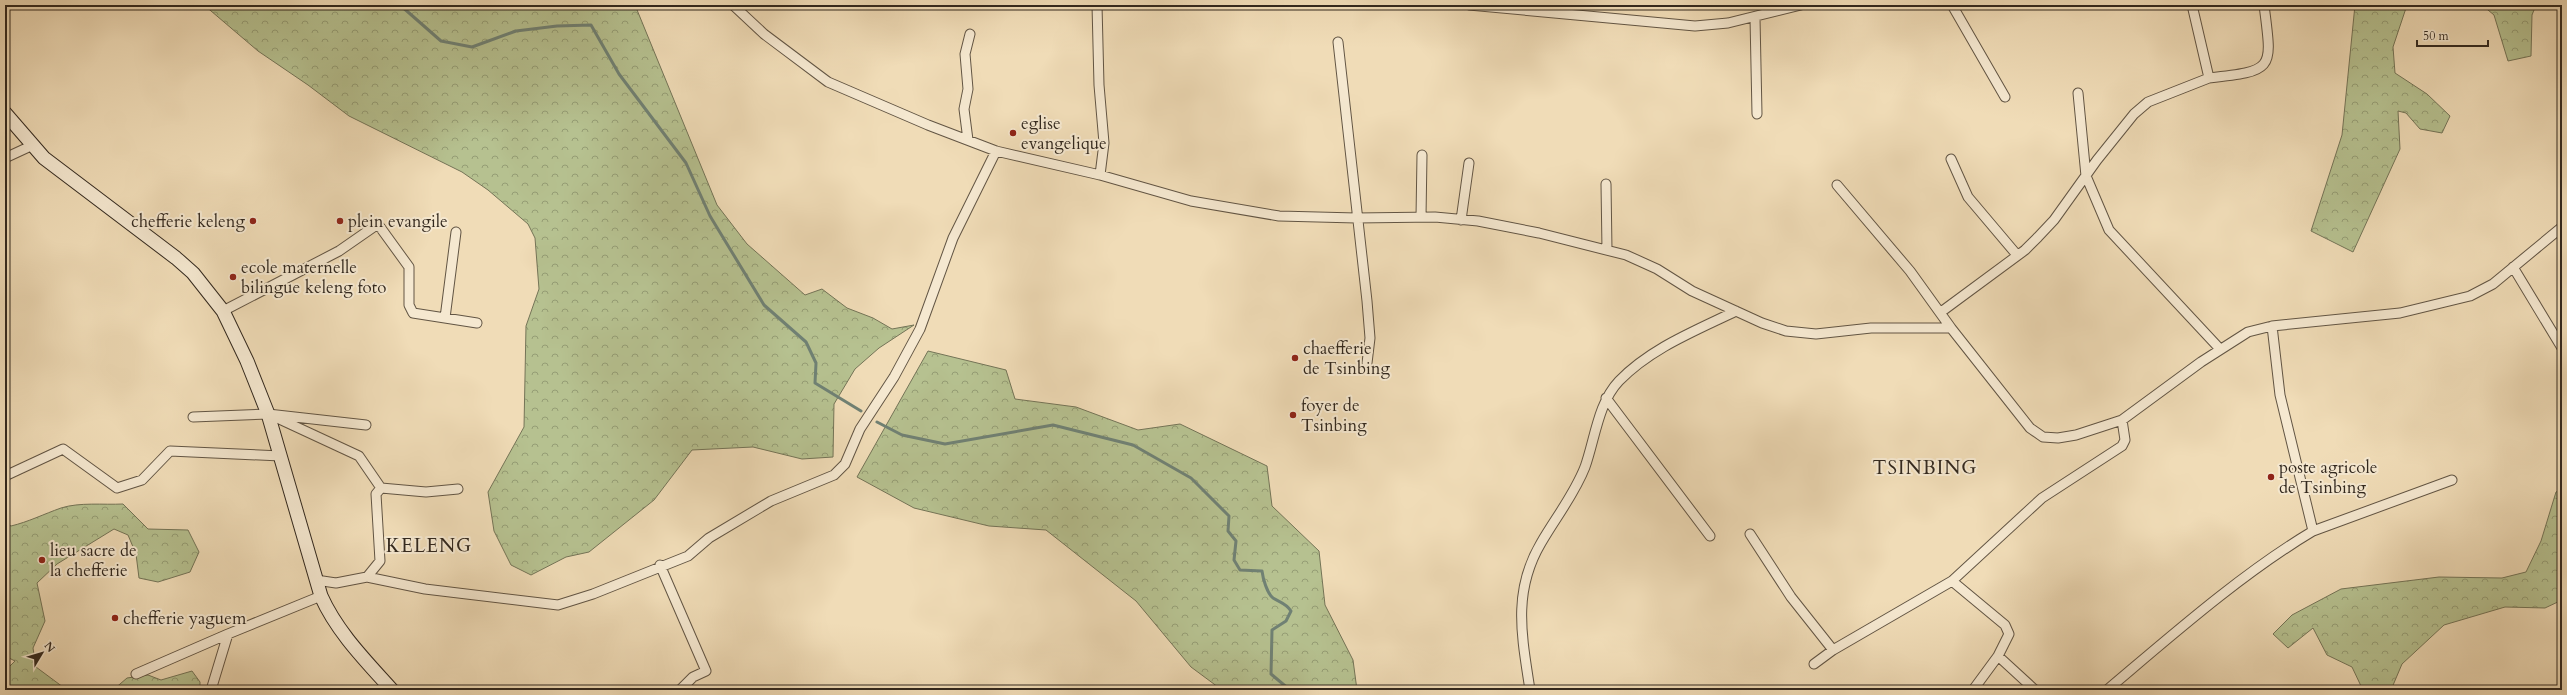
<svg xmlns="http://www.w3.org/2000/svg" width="2567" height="695" font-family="Cardo,serif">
	<defs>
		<pattern id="forest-crowns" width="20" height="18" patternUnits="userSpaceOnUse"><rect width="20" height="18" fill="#b6c190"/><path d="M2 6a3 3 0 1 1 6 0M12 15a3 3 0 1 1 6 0" fill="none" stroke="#959d75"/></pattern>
	</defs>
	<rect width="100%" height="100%" fill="#f0dcb7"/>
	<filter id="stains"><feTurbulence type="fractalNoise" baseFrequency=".005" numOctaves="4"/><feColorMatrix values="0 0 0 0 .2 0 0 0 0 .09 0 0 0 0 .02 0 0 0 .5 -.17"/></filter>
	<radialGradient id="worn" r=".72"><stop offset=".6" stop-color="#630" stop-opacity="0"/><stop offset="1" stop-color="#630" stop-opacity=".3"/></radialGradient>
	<!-- forest -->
	<path fill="url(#forest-crowns)" stroke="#747457" d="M204,5H635L717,205L747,244L805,295L822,289L847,308L873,318L892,329L914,325L879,348L855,369L834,404L833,457L802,459L753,447L692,450L654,500L589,552L566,557L531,575L511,565L494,531L488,492L524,427L526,326L539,289L535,238L528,224L488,190L462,172L349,116L308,85L258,51Z
		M2355,5H2407L2393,47L2395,73L2427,94L2450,116L2442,133L2420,129L2406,113L2398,111L2400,149L2353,252L2311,231L2342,135Z
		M2482,5H2536L2532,15L2531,56L2508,61L2494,15Z
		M928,351L1006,370L1015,399L1076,407L1138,430L1180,424L1267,466L1272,506L1319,551L1325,605L1353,660L1357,690H1222L1191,667L1136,601L1046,530L989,526L914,508L857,477Z
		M2562,489V600L2545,608L2505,607L2444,625L2402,664L2391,690H2360L2361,686L2352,667L2327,655L2313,628L2288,648L2273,634L2292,615L2341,589L2439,577L2502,578L2526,572L2541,541L2556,492Z
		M123,504L148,529L188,530L199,552L190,572L158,582L139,578L136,554L128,535L114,529L57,564L37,583L45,621L33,648L36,667L67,690H6L5,671L15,661L5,656V523L11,526C28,522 44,514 61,508C80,502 103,505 123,504Z
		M192,671L200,682V690H113L127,678L148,675L161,680Z"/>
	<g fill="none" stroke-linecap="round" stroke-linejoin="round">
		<!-- stream -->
		<path stroke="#708174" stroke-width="3" d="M400,5L441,41L472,47L516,31L557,26L591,25L619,74L686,163L710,216L764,305L806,342L816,363L815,383L861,411
			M877,422L902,435L945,444L1053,425L1133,445L1191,478L1229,516L1228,531L1236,541L1234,560L1240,570L1262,571C1263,579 1267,593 1273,598C1281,603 1286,603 1291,611L1286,621L1272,630L1271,674L1290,690"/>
		<!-- street casing -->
		<g stroke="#625544" stroke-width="11">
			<path id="street" d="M733,5L764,34L828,82L928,125L996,151L1100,175L1191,201L1279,216L1356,218L1435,217L1478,221L1539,233L1626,255L1657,269L1692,291L1762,323L1786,331L1816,334L1871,328H1951L2030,428L2043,437L2058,438L2076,435L2122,420L2201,362L2248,332L2272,326L2400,313L2470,296L2493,284L2562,227
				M1097,5L1099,85L1104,143L1100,175
				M1469,5L1695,26L1728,23L1801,5
				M1952,5L2005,97
				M1755,18L1757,114
				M1338,42L1367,301L1370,338L1367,363
				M2209,78C2276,71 2272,69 2264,5
				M2078,93L2086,176L2109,230L2220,349
				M968,140L964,109L968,89L965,54L970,34
				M5,158L33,145
				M1951,159L1968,197L2017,255
				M1606,184L1607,250
				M1837,185L1910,271L1951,328
				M1421,217L1422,155
				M1461,220L1469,163
				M2513,267L2562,348
				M223,311L339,251L375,226L380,227L409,267V305L413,313L477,323
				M1941,312L2025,250L2038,237L2054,220L2097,160L2134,114L2148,102L2209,78L2192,5
				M445,318L456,232
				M2272,326L2280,395L2313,531L2452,480
				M1606,398L1710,536
				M193,417L268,414L366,425
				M275,417L359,456L381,488
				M5,476L63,449L117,488L142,480L170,451L281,456
				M1750,534L1791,597L1833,650
				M660,565L706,671L693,677L680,690
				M367,577L380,561L376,494L381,488L426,492L458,489
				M316,580L336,583L367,577L425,589L558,605L593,594L688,556L709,538L771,501L834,475L845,464L860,429L894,377L920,329L953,238L996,151
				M1952,581L2005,625L2009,634L1998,656L1973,690
				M1998,656L2035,690
				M1814,664L1833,650L1952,581L2042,498L2122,446L2125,440L2122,420
				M136,674L228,634
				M211,690L228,634L321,596
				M1530,690C1522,637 1512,592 1541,543C1556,517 1574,495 1585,467C1595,439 1598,403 1619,381C1651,348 1695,331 1736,311
				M2107,690C2171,636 2241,574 2313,531"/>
		</g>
		<!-- secondary casing -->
		<g stroke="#32281e" stroke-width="15">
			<path id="secondary" d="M5,113L44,158L176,258L193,273L223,311L247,361L268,414L321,596C337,632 366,661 392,690"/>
		</g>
		<!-- street -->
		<use href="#street" stroke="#f5e8d0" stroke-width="9"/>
		<!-- secondary -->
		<use href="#secondary" stroke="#f5e8d0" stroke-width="13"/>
	</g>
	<!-- markers -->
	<g fill="#8f2418" stroke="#f5e8d0" stroke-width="1.5">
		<circle cx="1013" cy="133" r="4"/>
		<circle cx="253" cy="221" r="4"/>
		<circle cx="340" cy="221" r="4"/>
		<circle cx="233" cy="277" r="4"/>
		<circle cx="1295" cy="358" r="4"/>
		<circle cx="1293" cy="415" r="4"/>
		<circle cx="2271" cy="477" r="4"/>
		<circle cx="42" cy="560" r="4"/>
		<circle cx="115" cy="618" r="4"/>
	</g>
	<g text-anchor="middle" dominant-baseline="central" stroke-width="4" stroke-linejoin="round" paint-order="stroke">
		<!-- poi labels -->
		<g font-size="17" fill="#32281e" stroke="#f5e8d0" text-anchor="start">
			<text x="1021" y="123">eglise<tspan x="1021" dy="20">evangelique</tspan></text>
			<text x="245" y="221" text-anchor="end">chefferie keleng</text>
			<text x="348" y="221">plein evangile</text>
			<text x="241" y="267">ecole maternelle<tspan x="241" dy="20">bilingue keleng foto</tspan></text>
			<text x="1303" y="348">chaefferie<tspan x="1303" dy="20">de Tsinbing</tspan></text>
			<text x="1301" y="405">foyer de<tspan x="1301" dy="20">Tsinbing</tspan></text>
			<text x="2279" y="467">poste agricole<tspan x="2279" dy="20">de Tsinbing</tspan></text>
			<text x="50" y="550">lieu sacre de<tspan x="50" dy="20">la chefferie</tspan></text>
			<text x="123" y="618">chefferie yaguem</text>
		</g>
		<!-- quarter labels -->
		<g font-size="19" letter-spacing="1" fill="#32281e" stroke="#f5e8d0">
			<text x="1925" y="468">TSINBING</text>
			<text x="429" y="546">KELENG</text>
		</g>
	</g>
	<!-- margin -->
	<rect width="2567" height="695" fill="none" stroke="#f0dcb7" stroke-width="20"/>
	<rect x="6" y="6" width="2555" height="683" fill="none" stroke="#32281e" stroke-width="2"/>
	<rect x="10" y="10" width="2547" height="675" fill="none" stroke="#32281e"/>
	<!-- north arrow -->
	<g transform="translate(42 653) rotate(52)" stroke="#f5e8d0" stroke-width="3" paint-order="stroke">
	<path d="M0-3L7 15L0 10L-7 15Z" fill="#32281e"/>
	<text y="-6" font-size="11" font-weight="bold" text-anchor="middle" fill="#32281e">N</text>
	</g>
	<!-- scale -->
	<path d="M2417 40v6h71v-6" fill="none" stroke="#32281e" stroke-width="2"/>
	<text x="2423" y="40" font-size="12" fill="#32281e" stroke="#f5e8d0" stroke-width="3" paint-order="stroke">50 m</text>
	<rect width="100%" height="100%" filter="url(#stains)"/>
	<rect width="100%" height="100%" fill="url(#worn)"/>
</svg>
